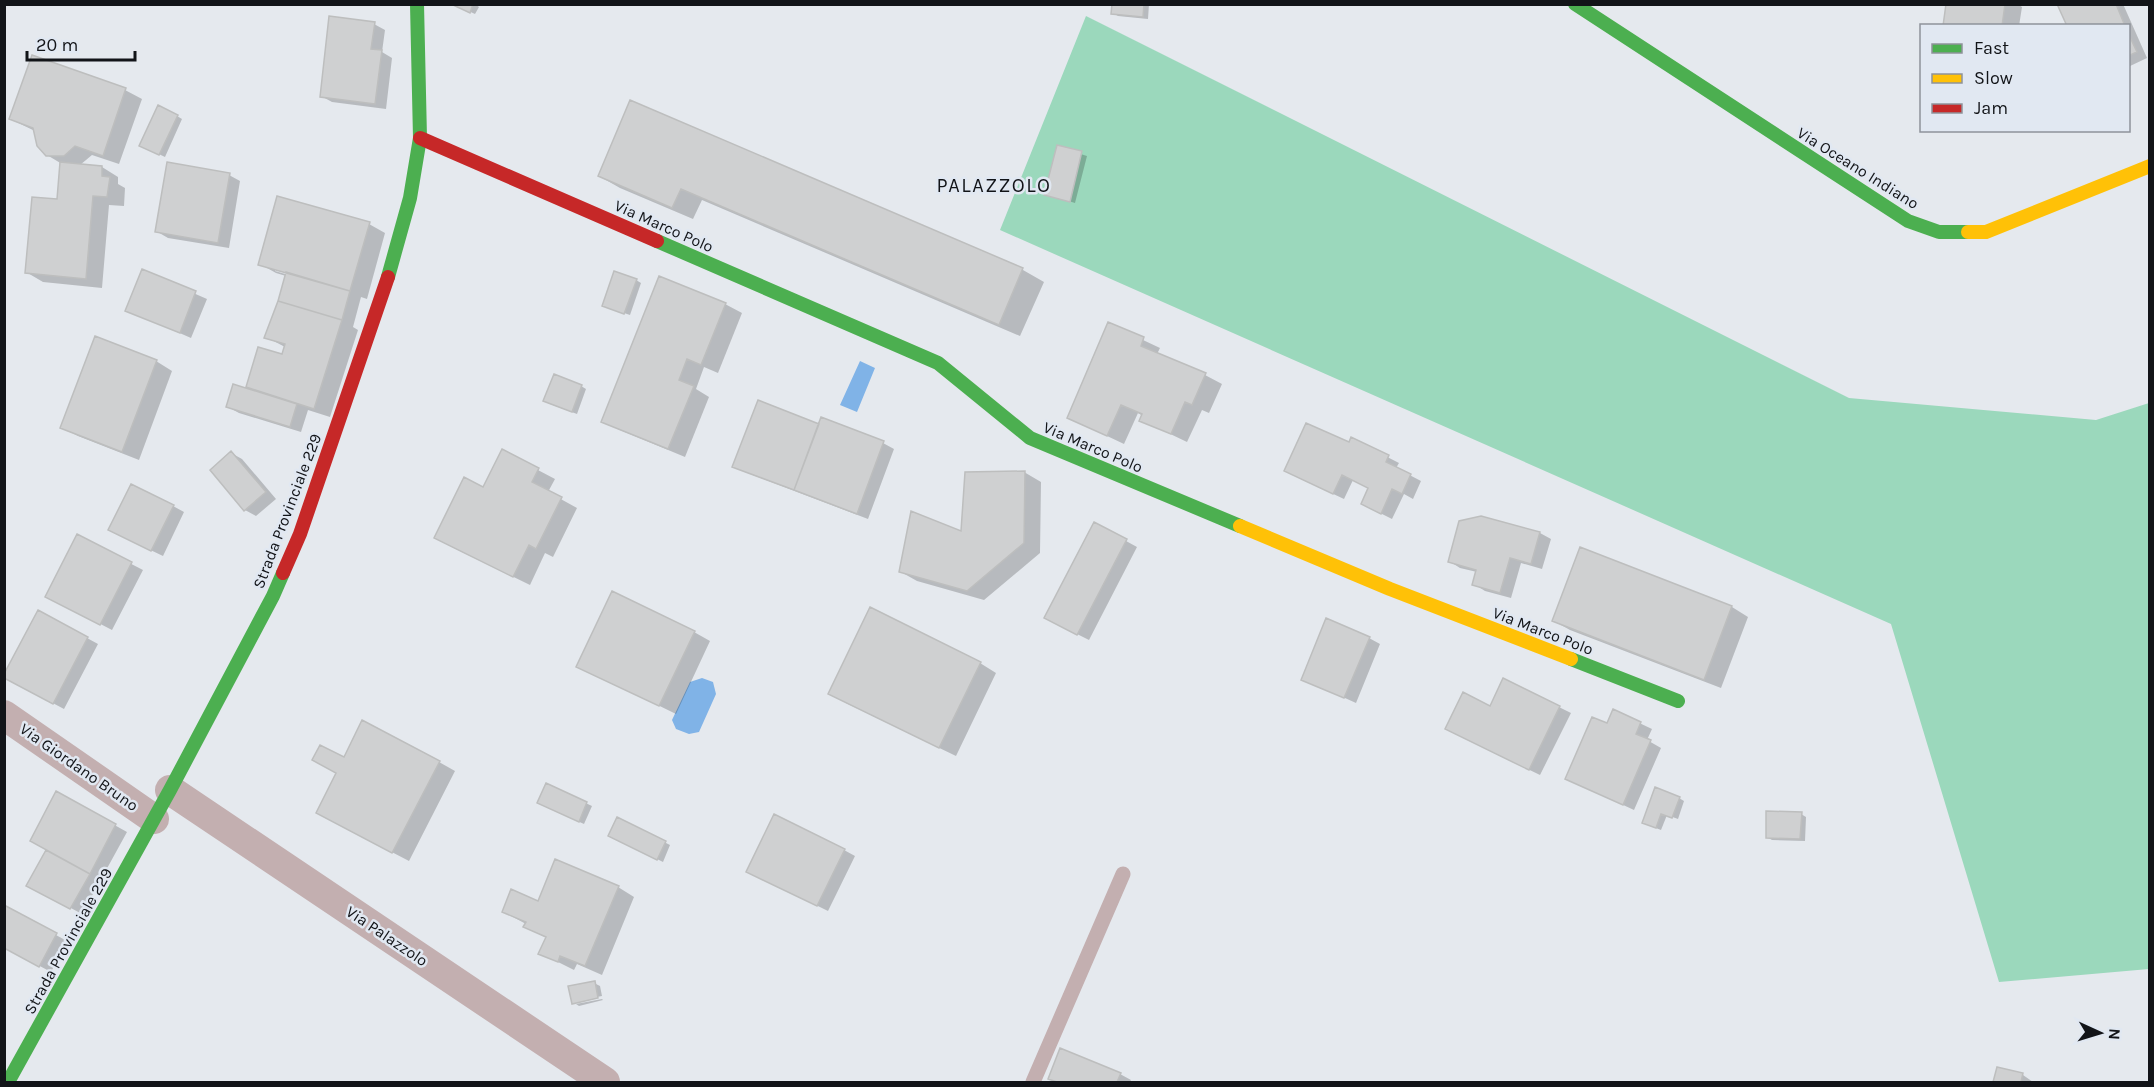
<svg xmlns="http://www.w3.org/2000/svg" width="2154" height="1087" font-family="Karla,sans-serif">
	<rect width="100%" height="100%" fill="#e5e9ee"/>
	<!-- forest -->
	<path fill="#9bd8bc" d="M1086,16L1849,398L2096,420L2149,403V969L1999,982L1891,624L1000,230Z"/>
	<!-- water -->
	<path fill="#80b3e7" d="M860,361L875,368L857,412L840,405Z
		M702,678L713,682L716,694L699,732L689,734L676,729L672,720L690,682Z"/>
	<!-- shadow -->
	<path fill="#0003" fill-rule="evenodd" d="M453,4H475L479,7L475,14Z
		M1114,4H1149L1148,19L1118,16L1113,13Z
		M1947,4H2017L2022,7L2019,26H1944Z
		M2059,4H2123L2147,58L2128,67V26H2068Z
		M374,24L385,30L382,52L392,58L386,109L332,102L321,96Z
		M125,90L142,99L119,164L92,155L80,165L102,167L118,177V184L125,188L124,206L109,205L102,288L43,282L26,272L58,201L62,164L47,155L35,131L10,119Z
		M631,102L1023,270L1044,282L1020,336L702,200L693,219L620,188L599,176Z
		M177,116L182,119L165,157L146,148Z
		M1058,147L1087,156L1075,203L1046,194Z
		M229,175L240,181L229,248L168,238L156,231Z
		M369,224L385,233L367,299L361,297L353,327L358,330L330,417L308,410L301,432L239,413L228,407L254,392L248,387L283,356L285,347L266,337L286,276L276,273L260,264ZM275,268L292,276L275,271Z
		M143,271L207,299L191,338L127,310Z
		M636,280L641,283L630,315L609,308Z
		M725,304L742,313L718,373L704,367L696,389L709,397L685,457L620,430L603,421Z
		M1109,324L1160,348L1157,354L1205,375L1222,384L1209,413L1202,410L1187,442L1141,420L1143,416L1138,413L1124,444L1069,418Z
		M156,361L172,371L139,460L78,436L61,427Z
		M581,386L586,389L577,414L550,404Z
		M822,419L883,443L894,449L868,519L745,472L734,466L820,425Z
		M1352,439L1399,463L1396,468L1421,481L1413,499L1404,494L1392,519L1374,510L1370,488L1353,480L1344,499L1297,477L1349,444Z
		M502,451L555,479L548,492L577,508L553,557L545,553L530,585L452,547L484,489Z
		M231,453L242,459L276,499L256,516L245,510Z
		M1024,472L1041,482L1040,553L984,600L917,581L901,572L962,533Z
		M173,506L184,512L163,556L121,536Z
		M1095,524L1137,547L1089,640L1057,624Z
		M1540,533L1551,539L1542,569L1521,563L1511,598L1485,591L1474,584L1477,572L1460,568L1449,561Z
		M77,536L143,570L112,630L58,602Z
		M1732,607L1748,617L1721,688L1570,630L1554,621Z
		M694,632L710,641L676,714L578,666Z
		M87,638L98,644L64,709L15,683Z
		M1369,638L1380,644L1356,703L1303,679Z
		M980,663L996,673L956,756L846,703Z
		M1504,680L1571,713L1540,775L1458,735L1490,708Z
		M1614,711L1652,729L1647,740L1661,748L1634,810L1567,779L1608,725Z
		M344,759L439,762L455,771L409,861L334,822Z
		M547,785L592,806L584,824L544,806Z
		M57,793L127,832L82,914L28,885L48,850Z
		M1679,798L1684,801L1678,819L1667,815L1661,830L1648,825Z
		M1801,814L1806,817L1805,841L1772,840L1767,837Z
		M618,819L670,845L663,862L615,838Z
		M844,850L855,856L828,911L759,877Z
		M618,887L634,897L602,975L577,964L574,970L540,953L547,938L525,927L526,924L504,912Z
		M4,907L67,941L51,972L4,947Z
		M594,983L600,986L602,996L576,1001V1004L573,1003Z
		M602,999L603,1000L579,1006L576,1004Z
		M1998,1068L2023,1075L2033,1082H1994Z
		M1120,1074L1131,1080L1130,1082H1057L1050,1078Z"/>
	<!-- building -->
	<path fill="#cfd0d1" stroke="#bdbebe" stroke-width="1.5" d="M451,4H473L470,13Z
		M1112,4H1144L1143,17L1111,14Z
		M1946,4H2005L2002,26H1943Z
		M2057,4H2116L2125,26H2067Z
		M329,16L375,22L371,49L382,50L375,104L320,97Z
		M2128,33L2137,52L2128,56Z
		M32,55L126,88L103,156L75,146L64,156H46L37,146L33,128L9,119Z
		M630,100L1023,268L999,325L681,189L672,208L598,176Z
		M158,105L178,115L159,155L139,146Z
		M1057,145L1082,151L1070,202L1044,195Z
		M60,162L102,166V176L110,177L107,197L93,196L86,279L25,273L32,197L57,199Z
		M167,162L230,173L218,243L155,232Z
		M277,196L370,222L350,291L258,265Z
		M142,269L196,291L180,333L125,311Z
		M614,271L637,279L624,314L602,306Z
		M286,272L350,291L342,320L278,301Z
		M659,276L726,303L701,365L687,359L679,380L694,386L668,449L601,422Z
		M278,301L342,320L314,409L246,387L258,347L282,354L285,344L264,338Z
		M1108,322L1144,337L1141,346L1206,373L1192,405L1185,402L1171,434L1139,421L1142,414L1121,405L1107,436L1067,418Z
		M95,336L157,360L122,452L60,428Z
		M554,374L582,385L572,412L543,401Z
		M233,384L297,404L290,427L226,407Z
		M758,400L819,424L794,490L732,467Z
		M821,417L884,441L857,514L794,490Z
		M1306,423L1349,442L1351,437L1389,455L1386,462L1411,474L1402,494L1392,489L1381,514L1361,504L1368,488L1342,475L1333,494L1284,471Z
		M502,449L539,468L532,482L562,497L536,549L529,545L513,577L434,538L464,477L483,487Z
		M231,451L266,492L244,511L210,470Z
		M1025,471L1024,543L967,591L899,572L911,511L961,531L965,472Z
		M131,484L174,505L151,551L108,530Z
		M1481,516L1540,532L1531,564L1510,558L1500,593L1472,585L1476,570L1448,562L1459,521Z
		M1094,522L1127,539L1077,635L1044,618Z
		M77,534L132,562L100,625L45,597Z
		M1580,547L1732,606L1704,680L1552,621Z
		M612,591L695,631L659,706L576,667Z
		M870,607L981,662L939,748L828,694Z
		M38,610L88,637L53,704L4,678V674Z
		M1326,618L1370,637L1344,698L1301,680Z
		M1503,678L1560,706L1529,770L1445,729L1463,692L1490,706Z
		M1613,709L1641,722L1636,734L1651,740L1623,805L1565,779L1592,717L1607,723Z
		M362,720L440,761L392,853L316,813L336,773L312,760L320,745L344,757Z
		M546,783L587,802L579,822L537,803Z
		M1655,787L1680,797L1672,818L1661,814L1656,828L1642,823Z
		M56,791L116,824L90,874L30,841Z
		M1766,811L1802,812L1800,839L1766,838Z
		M774,814L845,849L817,906L746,872Z
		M617,817L666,841L657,860L608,836Z
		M46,850L90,874L70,909L26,886Z
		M555,859L619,886L585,966L560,956L558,962L538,954L546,937L523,927L526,922L502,912L511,889L538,901Z
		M4,905L57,933L39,967L4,948Z
		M595,981L598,998L572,1004L568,986Z
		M1060,1048L1121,1073L1117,1082H1057L1048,1079Z
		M1997,1067L2023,1073L2021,1082H1993Z"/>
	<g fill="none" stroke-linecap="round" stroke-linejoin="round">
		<!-- lane -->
		<path stroke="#c3afb0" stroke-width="15" d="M1033,1082L1123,874"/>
		<!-- street -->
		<path stroke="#c3afb0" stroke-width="30" d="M4,715L154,819
			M170,790L605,1082"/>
		<!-- fast -->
		<path stroke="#4caf50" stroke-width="14" d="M1575,4L1908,221L1939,232H1968
			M657,241L938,363L1030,438L1240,526
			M388,277L410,198L420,138L417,4
			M1571,659L1678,701
			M8,1082L170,790L273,596L283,573"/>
		<!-- slow -->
		<path stroke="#ffc107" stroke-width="14" d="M1968,232H1986L2150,166
			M1240,526L1390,589L1571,659"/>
		<!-- jam -->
		<path stroke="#c62828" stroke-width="14" d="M420,138L657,241
			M283,573L300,534L388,277"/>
	</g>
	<g text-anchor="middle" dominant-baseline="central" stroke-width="5" stroke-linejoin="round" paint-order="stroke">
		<!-- street labels -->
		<g font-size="16" fill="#121418" stroke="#e1e8f2">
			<text transform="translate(1858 168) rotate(32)">Via Oceano Indiano</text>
			<text transform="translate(664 226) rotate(24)">Via Marco Polo</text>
			<text transform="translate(1093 447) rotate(23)">Via Marco Polo</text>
			<text transform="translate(287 511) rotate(-69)">Strada Provinciale 229</text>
			<text transform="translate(1543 631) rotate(21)">Via Marco Polo</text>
			<text transform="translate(79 767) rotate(35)">Via Giordano Bruno</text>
			<text transform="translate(387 936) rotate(34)">Via Palazzolo</text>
			<text transform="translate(68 941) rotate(-61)">Strada Provinciale 229</text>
		</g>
		<!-- quarter labels -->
		<g font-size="20" letter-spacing="1.5" fill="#121418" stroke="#e1e8f2">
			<text x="994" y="185">PALAZZOLO</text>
		</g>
	</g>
	<!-- border -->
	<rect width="2154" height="1087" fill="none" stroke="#121418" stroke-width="12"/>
	<!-- legend -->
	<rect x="1920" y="24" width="210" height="108" fill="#e1e8f2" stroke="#8e939b" stroke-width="1.5"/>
	<rect x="1932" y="44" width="30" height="9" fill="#4caf50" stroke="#8e939b" stroke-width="1.5"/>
	<text x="1974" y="54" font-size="18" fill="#121418">Fast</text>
	<rect x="1932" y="74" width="30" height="9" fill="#ffc107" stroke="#8e939b" stroke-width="1.5"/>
	<text x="1974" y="84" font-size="18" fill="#121418">Slow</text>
	<rect x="1932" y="104" width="30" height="9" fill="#c62828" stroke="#8e939b" stroke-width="1.5"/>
	<text x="1974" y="114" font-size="18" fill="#121418">Jam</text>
	<!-- north arrow -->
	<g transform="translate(2100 1033) rotate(94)" stroke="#e1e8f2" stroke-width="4.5" paint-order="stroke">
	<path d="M0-4.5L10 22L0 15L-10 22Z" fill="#121418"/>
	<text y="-9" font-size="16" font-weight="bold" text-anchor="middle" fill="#121418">N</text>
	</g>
	<!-- scale -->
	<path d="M27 51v9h108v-9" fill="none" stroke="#121418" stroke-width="3"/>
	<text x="36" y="51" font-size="18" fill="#121418" stroke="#e1e8f2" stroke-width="4.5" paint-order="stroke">20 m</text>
</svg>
